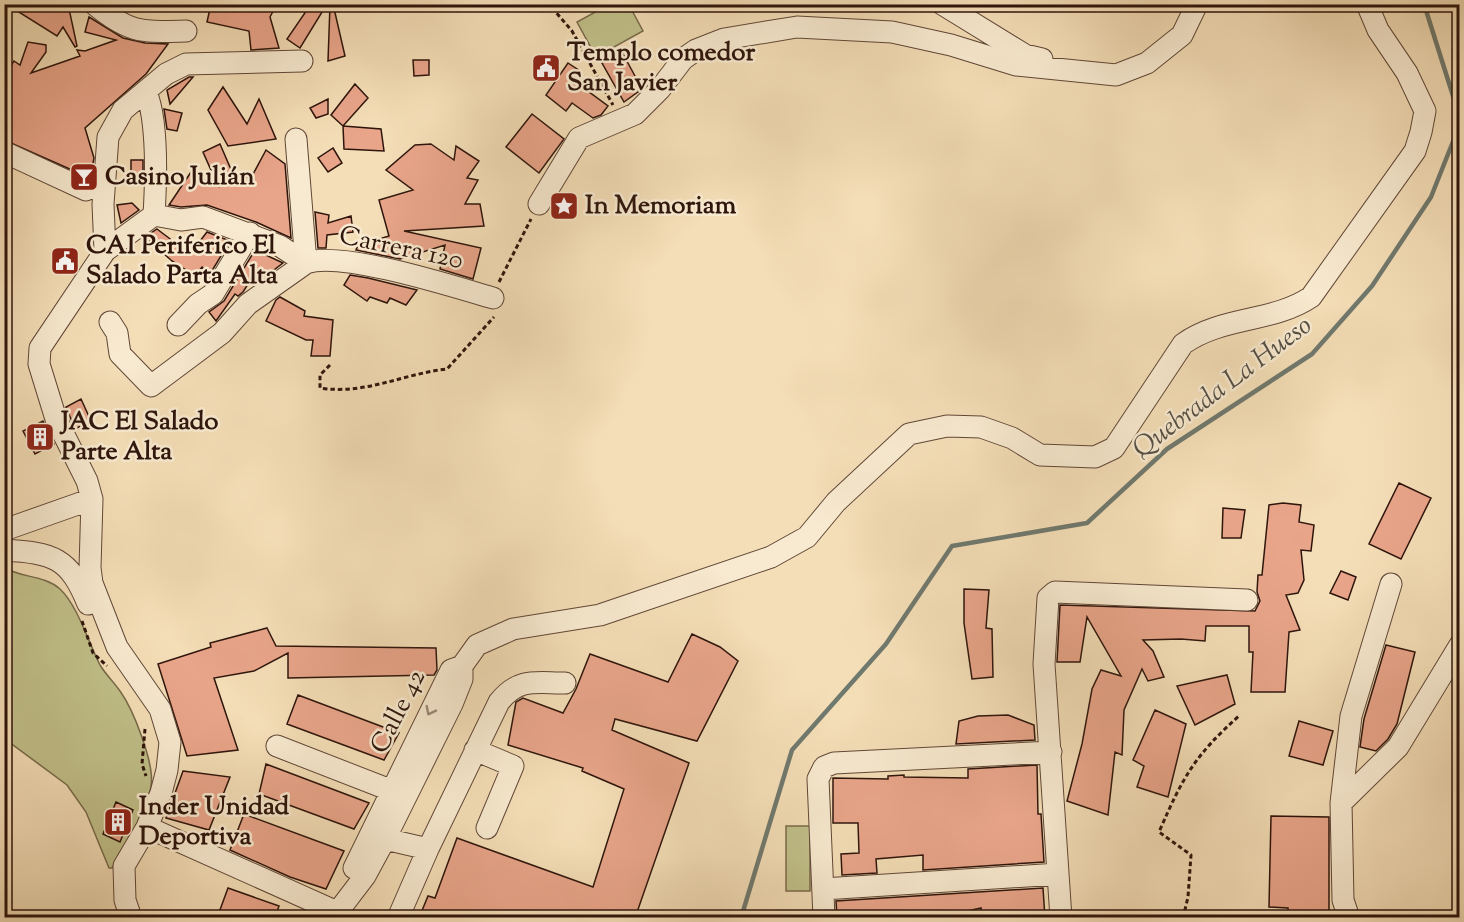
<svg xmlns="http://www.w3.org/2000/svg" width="1464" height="922" font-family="'Sorts Mill Goudy',serif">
	<rect width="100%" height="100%" fill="#f4deb7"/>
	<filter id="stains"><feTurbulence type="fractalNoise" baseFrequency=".00333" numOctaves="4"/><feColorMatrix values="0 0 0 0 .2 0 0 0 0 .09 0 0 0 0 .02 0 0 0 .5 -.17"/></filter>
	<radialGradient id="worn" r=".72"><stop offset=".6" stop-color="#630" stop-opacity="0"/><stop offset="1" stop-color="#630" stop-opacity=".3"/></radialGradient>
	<!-- green -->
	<path fill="#c1c08a" stroke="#786a4b" stroke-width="1.5" d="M608,5H629L643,31L596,57L577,22Z
		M5,568C22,578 44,575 60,589C78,606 89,644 100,665C106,675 114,682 120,691C133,709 155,764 151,786C148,806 124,851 112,868H109L86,812L67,785L5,739Z
		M786,826H810V891H786Z"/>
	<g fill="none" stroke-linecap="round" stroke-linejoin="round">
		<!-- stream -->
		<path stroke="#70796e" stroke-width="4.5" d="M1424,4L1460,118
			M741,918L792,750L886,644L952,546L1087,523L1167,449L1312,354L1372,286L1431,197L1460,124"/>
	</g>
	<!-- building -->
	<path fill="#e9a58a" stroke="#2e150c" stroke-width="1.5" d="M6,4H68L77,46L75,47L63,27L57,36Z
		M211,4H277L270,17L279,48L251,50L249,31L207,22Z
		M311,4H327L300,48L287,39Z
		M333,4L345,56L328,61L330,5Z
		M89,17L123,38L145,43L168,44L146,74L85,128L94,158L90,178L4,140V76L14,61L20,65L28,42L46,45V52L31,73L80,56L77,50L85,51L116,40L85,32Z
		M622,52L642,89L624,102L602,63Z
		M413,60H429V75L414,76Z
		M568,63L580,71L573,80L608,106L601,115L593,118L572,103L566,111L546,95Z
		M189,77H193L170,104L167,90Z
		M355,84L368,98L343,126L331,115Z
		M223,87L247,124L259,99L276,139L228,146L208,110Z
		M328,99V114L316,118L310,108Z
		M164,109L182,113L177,131L167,129Z
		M532,114L564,139L539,173L506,147Z
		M343,126L381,129L384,151L344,149Z
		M220,144L233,174L251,178L266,150L285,164L291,238L256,222L207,205L181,207L169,205L191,172L218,186L203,152Z
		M431,144L454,160L456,146L479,161L467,178L478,180L465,204H480L484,226L404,231L481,248L473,279L440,269L445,245L400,259L356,250L361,238L373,241L389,236L379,200L413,190L386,170L415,145Z
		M333,148L342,163L328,172L318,158Z
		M131,160H143V178H131Z
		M132,203L139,210L121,223L117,205Z
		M315,212L329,215L328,223L351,216L353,232L327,235L326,248H318Z
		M157,229L190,254L207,232L230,241L210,274L202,267L195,276L172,261L145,237Z
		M255,250L283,263L266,276L257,270L243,292L238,296L235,294L216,321L209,312L224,301Z
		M350,275L368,278L417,290L406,305L390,298L387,303L370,297L367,301L344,285Z
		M280,297L305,311L304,316L333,320L330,356H311L313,340H306L266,321L276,300Z
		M81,399L91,421L75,429L66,407Z
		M43,421L54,444L35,454L23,431Z
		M1399,483L1431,498L1401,559L1369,544Z
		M1283,503L1301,505L1299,522L1314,525L1311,551L1301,550L1304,580L1298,593L1286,595L1300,630L1289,632L1285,692H1251L1253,652H1249V626H1206L1205,641L1181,639L1143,640L1153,651L1164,677L1148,681L1142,669L1124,710L1122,755L1115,752L1108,815L1067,801L1082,744L1092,689L1101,670L1121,676L1087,617L1080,662H1057L1060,605L1255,611L1260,601L1257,592L1258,575H1262L1269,505Z
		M1223,508L1245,510L1241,538H1222Z
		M1341,571L1356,577L1348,600L1330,593Z
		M964,589L989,590L986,628L992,629L993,677L972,679L964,623Z
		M267,628L276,646L436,648L437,670L434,675L288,678V653L254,671L214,678L238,750L187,756L158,664L211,647L210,643Z
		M692,634L720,647L738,661L697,741L615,719L612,730L689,763L635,918H552L535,911L534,918H419L428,896L435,898L457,838L593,887L624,789L582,771L583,768L508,745L516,702L523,698L563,713L576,689L590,654L668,682Z
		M1386,645L1415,652L1397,724L1388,739L1376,751L1360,747L1364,719Z
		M1227,675L1235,704L1195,725L1177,686Z
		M298,695L399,733L384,760L287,724Z
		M1155,710L1186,724L1168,797L1137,787L1144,766L1133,760Z
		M1008,715L1034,725L1035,740L956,744L959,721L978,716Z
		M1299,721L1333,731L1323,765L1289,756Z
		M266,764L369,803L354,829L259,794Z
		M1037,765L1038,814H1041L1044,862L923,870V855L876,859L877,873L842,875L841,854L859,853L858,823H833V778L888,779V776L904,775V777L968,778V769Z
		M183,771L230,777L209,830L166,818Z
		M116,802L133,810L120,842L103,834Z
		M244,814L344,851L326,889L290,877L230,850Z
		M1271,816L1329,817V918H1288V908L1269,907Z
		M228,888L279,906L275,918H217Z
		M1043,888L1045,918H1026V915L982,918L981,908L936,918H837L836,901Z"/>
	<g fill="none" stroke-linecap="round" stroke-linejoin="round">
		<!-- minor casing -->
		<g stroke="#604737" stroke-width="23">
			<path id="minor" d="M94,4C130,34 142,32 186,31
				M942,4L1025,55L1042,59
				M146,92C158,121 156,183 154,215
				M4,152L86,190
				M539,204L579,138L635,114L660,89L683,59L696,50L724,39L797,27L892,32L951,45L1016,65L1116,75L1147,63L1182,35L1197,4
				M105,251L154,215L181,220L203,217L280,246L306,263C340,250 455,287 493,298
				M110,322L117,333L120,354L151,386L222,333L248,304L306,263L296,139
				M178,325L198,304L213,294L250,233
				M4,530L92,499
				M4,550C53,553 69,557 88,604
				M462,666L477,645L513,629L600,615L771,557L807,537L836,502L909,434L947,426L981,427L1012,438L1040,455L1095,457L1114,448L1183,344C1222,316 1272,323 1311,297L1415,151L1421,132L1425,111L1407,73L1378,30L1367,4
				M277,746L403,795
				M475,750L513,766L487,828
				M1341,803L1398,747L1460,645
				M147,827L337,912
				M385,839L428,849
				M354,868L451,670L462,666
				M823,889L1058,874
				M131,918L125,900L124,866L147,827L161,793L167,770L170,742L160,709L117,647L92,583L90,568L92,499L87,481L56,419L39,364L40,348L105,251L103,204L108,137L123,110L166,74L186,64L302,61
				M333,918L365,876L385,839L452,704L462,679V666
				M398,918L428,849L499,702C519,677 536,683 565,683
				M824,918L818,779L824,767L834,763L1051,752
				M1061,918L1044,664L1048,598L1055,592L1247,600
				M1349,918L1343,900L1341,803L1351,716L1391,584"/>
		</g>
		<!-- path -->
		<path stroke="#2e150c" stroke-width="3" stroke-dasharray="4.5 3" stroke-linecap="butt" d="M529,4L554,10L572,31L613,105
			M499,282L531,219
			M330,365L320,375V388C366,395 402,374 447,369L494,317
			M82,621L93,653L107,666
			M145,729L142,764L146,776
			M1183,918L1188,897L1191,855L1159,832C1183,777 1194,756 1240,715"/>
		<!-- minor -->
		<use href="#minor" stroke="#f8ead0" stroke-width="21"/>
	</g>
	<!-- one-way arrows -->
	<defs><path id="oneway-chevron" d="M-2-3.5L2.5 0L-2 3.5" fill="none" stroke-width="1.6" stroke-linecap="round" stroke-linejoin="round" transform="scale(1.5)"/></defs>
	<use stroke="#9d8a78" href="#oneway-chevron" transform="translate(430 711) rotate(117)"/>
	<!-- icons -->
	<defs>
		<g id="civic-square" transform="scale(1.5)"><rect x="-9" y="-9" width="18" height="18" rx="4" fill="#8f2418" stroke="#f8ead0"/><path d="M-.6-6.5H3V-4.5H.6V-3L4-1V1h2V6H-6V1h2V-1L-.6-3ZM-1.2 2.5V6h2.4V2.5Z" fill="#fff"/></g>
		<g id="bar-square" transform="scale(1.5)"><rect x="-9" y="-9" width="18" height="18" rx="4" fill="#8f2418" stroke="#f8ead0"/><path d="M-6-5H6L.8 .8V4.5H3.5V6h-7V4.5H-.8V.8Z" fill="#fff"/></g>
		<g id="sight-square" transform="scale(1.5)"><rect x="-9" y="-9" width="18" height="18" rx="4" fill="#8f2418" stroke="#f8ead0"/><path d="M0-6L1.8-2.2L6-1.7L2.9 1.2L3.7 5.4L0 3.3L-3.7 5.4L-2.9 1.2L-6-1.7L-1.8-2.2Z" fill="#fff"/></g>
		<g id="building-square" transform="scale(1.5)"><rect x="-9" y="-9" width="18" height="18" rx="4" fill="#8f2418" stroke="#f8ead0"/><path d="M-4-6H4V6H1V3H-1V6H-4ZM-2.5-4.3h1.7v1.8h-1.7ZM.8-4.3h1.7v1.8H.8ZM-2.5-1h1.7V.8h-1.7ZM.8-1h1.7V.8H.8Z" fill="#fff"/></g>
	</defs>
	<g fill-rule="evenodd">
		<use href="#civic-square" x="546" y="68"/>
		<use href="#bar-square" x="84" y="177"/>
		<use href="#sight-square" x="564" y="206"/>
		<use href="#civic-square" x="65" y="261"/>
		<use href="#building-square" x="40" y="437"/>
		<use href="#building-square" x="118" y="822"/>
	</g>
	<g text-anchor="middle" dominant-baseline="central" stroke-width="5" stroke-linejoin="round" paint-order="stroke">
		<!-- poi labels -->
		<g font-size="26" font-weight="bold" fill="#2e150c" stroke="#f8ead0" text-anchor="start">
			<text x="567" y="53">Templo comedor<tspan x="567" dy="30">San Javier</tspan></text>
			<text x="105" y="177">Casino Julián</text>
			<text x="585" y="206">In Memoriam</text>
			<text x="86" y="246">CAI Periferico El<tspan x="86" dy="30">Salado Parta Alta</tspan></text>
			<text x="61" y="422">JAC El Salado<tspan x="61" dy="30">Parte Alta</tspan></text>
			<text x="139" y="807">Inder Unidad<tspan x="139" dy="30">Deportiva</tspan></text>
		</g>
		<!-- street labels -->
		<g font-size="26" fill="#2e150c" stroke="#f8ead0">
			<text transform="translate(401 249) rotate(12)">Carrera 120</text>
			<text transform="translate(399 712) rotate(-63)">Calle 42</text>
		</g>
		<!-- water labels -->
		<g font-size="27" font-style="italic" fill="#544f45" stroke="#f8ead0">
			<text transform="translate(1223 388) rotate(-37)">Quebrada La Hueso</text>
		</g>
	</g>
	<!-- margin -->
	<rect width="1464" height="922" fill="none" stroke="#f4deb7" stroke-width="24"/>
	<rect x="6" y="6" width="1452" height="910" fill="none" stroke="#2e150c" stroke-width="3"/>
	<rect x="12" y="12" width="1440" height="898" fill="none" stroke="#2e150c" stroke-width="1.5"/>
	<rect width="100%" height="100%" filter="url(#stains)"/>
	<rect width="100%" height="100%" fill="url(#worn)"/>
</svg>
